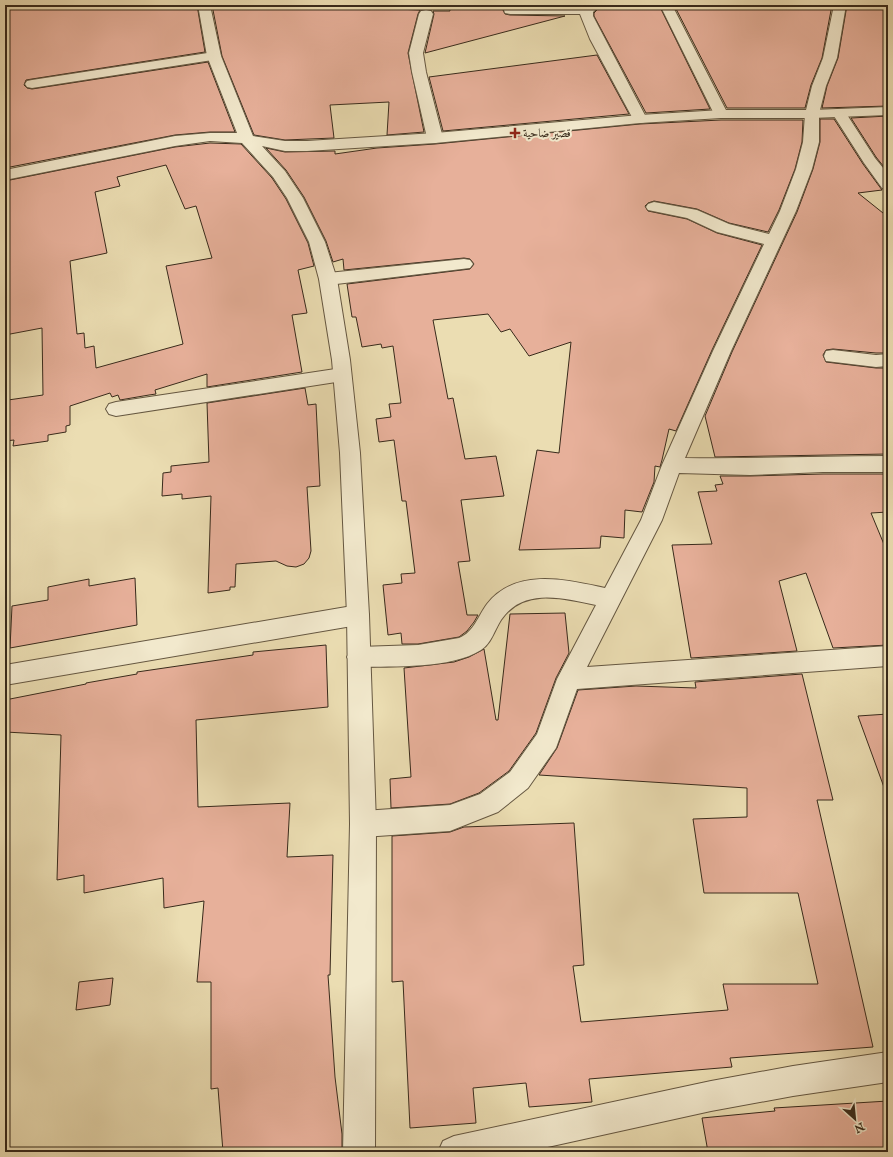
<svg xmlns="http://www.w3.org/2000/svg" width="893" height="1157" font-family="'IM FELL English',Amiri,serif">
	<rect width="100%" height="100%" fill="#ebddb2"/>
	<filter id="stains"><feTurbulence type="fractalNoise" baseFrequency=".005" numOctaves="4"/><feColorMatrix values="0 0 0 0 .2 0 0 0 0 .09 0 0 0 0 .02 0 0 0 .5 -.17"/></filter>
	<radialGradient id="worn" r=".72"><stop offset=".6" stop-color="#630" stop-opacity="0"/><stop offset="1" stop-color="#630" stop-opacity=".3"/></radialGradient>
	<!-- building -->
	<path fill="#e7b09a" stroke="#382a1b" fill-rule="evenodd" d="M5,5H197L205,52L32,79L26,80L24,85L27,88L32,89L208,62L235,132H210L175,135L5,168Z
		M212,5H366L372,6L371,8L420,10L418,14L408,53L424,132L387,135L389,102L330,105L334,138L285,140L254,135L222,56Z
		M449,5H507L504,7L503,10L505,14L510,15L565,16L425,53L434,14L433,11H450Z
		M602,5H659L710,109L646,113L594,16V13Z
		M674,5H832L822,58L811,85L805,108H727Z
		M847,5H888V106L822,108L827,86L838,58Z
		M597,55L629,114L443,131L429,77Z
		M888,116V172L876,157L851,118Z
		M820,119H834L863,164L882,190L858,193L888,217V353H876L833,349L826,350L823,355L826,362L876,368H888V454L715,457L705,416L732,352L797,212L813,169L820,142Z
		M721,120H803L802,142L795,169L779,210L768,232L729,223L697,209L654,201L648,203L645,206L648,211L687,219L717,233L762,245L712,350L676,431L669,429L662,460L660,467L655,466L654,482L642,512L625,510L624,538L601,536L600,548L519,550L537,450L559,453L571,342L529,356L510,329L501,332L488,314L433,320L448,399L453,398L465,459L496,456L504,496L461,500L470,561L458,562L467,615H478L474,622L467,631L459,637L418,644H402L401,633L388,635L383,585L402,583L401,574L415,573L406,501H402L394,440L379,442L376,419L391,417L389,404L401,403L393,346L382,348L381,344L362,347L356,317H352L347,284L470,269L474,264L470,259L464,258L344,270L343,259L333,262L326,241L304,197L286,170L266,148L285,152L335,151V154L377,148L435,144L640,124Z
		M210,143L241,144L272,178L286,199L308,243L314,266L298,270L307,313L292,315L302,372L207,387V374L155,390L156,394L149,395L120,400L118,395L112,397L110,393L70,406V425L66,426V432L48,435V441L13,446L14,440L5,441V406H7L8,400L43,395L42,328L5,335V181L175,147ZM166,165L185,209L196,206L212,258L166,266L183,344L96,368L94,346L85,348L84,333L77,334L70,261L107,253L95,192L120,186L117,177Z
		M305,388L308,405L316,404L320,486L307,487L311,551L309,558L304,564L296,567L287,566L276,561L236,564L235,587H230V590L208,593L211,496L182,499V494L162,496L163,473L171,472V466L209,462L207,403Z
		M823,474H888V512L871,513L888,554V645L833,648L806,573L779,581L797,651L691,658L672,545L712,544L698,492L717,491L715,485L723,484L720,476H750Z
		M135,578L137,625L10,648L12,606L48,600V587L89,579V586Z
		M565,613L569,653L556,678L536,733L509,771L479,793L450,804L391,808L390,779L411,777L404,668L454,662L469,657L484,649L496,720H498L510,614Z
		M326,645L328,707L196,720L198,807L290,803L287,857L333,855L330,975H328L335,1077L342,1134V1152H223L218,1088L211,1089V982H197L204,901L164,908L163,878L84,893V875L57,880L61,735L5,732V700L86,684V683L137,674V672L253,655V652Z
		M802,674L833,800H817L873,1047L730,1058L732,1067L589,1079L592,1102L529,1107L526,1083L473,1088L476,1123L410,1128L403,981L392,982V836L450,832L464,827L574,823L584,965L573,966L581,1022L728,1010L723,984H818L798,893H704L693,819L747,817V788L539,775L557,748L578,690L636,686L696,688L695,682Z
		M888,714V790H885L858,716Z
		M113,978L110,1005L76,1010L79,982Z
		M888,1101V1152H708L702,1118L775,1111L774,1108Z"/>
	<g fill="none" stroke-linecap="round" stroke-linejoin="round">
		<!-- minor casing -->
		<g stroke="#655741" stroke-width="2">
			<path id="minor" d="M586,5H601L593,12V16L647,119L645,122L640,123L635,122L633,119L590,39L580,14H510L505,13L504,10L505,7L510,6Z
				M660,5H672L728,114L726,117L721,118L716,117L714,114Z
				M834,5H846L837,58L826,86L819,114V142L812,169L796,211L731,351L685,458C753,459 820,456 888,456V472H823L750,475L679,473L662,520L587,667L888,646V666L577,689L556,748L528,788L498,812L450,831L363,837L354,833L350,824L354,815L363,811L450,805L480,794L510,772L537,734L557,679L596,605C563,598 523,587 501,620C495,629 491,644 481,650C451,669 394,666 359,667L351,664L347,657L351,650L359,647L418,645L459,638C474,632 478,616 487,604C516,567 567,580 605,588L641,520L662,465L713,351L764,244L717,232L687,218L648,210L646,207L648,204L654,202L697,210L729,224L769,234L780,211L796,169L803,142L805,114L812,86L823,58Z
				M426,10L431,11L433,14L423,53L426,72L443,138L440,141L435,143L430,141L427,138L412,72L409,53L419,14L421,11Z
				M214,52L219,53L221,56L219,59L32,88L27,87L25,84L27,81L32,80Z
				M839,109L844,110L875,158L888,174V190L882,188L864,163L832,113L834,110Z
				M464,259L470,260L473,264L470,268L328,285L322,283L319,279L322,275L328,273Z
				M833,350L876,355L888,354V366L876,367L826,361L824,356L826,351Z
				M342,368L349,370L351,375L349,380L116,416L109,414L106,409L109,404L116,402Z
				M358,605L366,608L369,615L366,622L358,625L5,685V665Z
				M888,1052V1082L793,1096L711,1111L525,1152H438L443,1141L454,1136L711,1081L793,1066Z"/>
		</g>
		<!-- tertiary casing -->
		<g stroke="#655741" stroke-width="2">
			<path id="tertiary" d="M198,5H210L221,56L253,136L285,141H307L435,133L640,115L721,110H812L888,107V115L812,118H721L640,123L435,143L307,151H285L262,146L285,171L303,198L325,242L337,279L350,360L360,453L369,615L376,824L375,1152H343L350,824L347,615L340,453L332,360L319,279L309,242L287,198L273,177L242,143L210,141L175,146L5,180V170L175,136L210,133H237L207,56Z"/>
		</g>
		<!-- minor -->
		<use href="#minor" fill="#f2e9cd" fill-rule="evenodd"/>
		<!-- tertiary -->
		<use href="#tertiary" fill="#f2e9cd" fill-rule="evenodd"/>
	</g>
	<!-- markers -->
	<path fill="#8f2418" stroke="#f2e9cd" stroke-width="1.5" d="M513 127h4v4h4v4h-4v4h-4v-4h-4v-4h4z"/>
	<g text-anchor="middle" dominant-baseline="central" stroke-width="4" stroke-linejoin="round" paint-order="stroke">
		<!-- far-poi labels -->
		<g font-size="12" fill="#382a1b" stroke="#f2e9cd" text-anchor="start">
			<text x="523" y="133">قصير ضاحية</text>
		</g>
	</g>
	<!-- margin -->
	<rect width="893" height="1157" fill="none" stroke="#ebddb2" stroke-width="20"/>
	<rect x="6" y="6" width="881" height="1145" fill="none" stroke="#382a1b" stroke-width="2"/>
	<rect x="10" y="10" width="873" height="1137" fill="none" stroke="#382a1b"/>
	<!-- north arrow -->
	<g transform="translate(855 1119) rotate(153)" stroke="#f2e9cd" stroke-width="3" paint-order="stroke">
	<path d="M0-3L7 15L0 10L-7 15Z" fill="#382a1b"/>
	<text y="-6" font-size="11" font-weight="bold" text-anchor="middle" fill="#382a1b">N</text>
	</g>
	<rect width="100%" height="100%" filter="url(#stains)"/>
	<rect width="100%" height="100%" fill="url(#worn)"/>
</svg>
